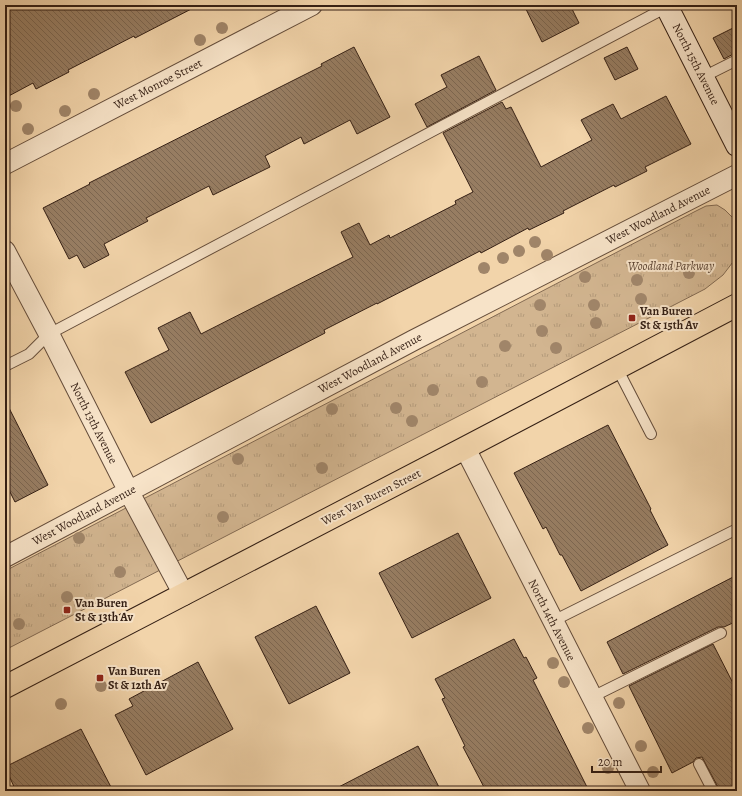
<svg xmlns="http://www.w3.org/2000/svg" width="742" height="796" font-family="Alegreya,serif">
	<defs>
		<pattern id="park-tufts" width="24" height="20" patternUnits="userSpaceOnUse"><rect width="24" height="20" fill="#d2b590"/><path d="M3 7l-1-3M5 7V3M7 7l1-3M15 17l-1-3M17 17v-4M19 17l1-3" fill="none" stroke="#b59b7b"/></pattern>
		<pattern id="building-back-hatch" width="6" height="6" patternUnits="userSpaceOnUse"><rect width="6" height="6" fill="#977d62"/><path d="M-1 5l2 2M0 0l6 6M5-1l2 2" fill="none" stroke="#7c6650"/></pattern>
	</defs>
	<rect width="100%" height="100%" fill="#f2d4aa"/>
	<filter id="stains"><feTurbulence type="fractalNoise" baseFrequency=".005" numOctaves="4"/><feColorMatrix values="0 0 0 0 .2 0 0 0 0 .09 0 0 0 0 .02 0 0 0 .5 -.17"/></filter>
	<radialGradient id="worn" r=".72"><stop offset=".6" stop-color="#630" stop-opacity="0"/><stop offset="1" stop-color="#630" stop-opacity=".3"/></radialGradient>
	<!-- park -->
	<path fill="url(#park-tufts)" stroke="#836a52" d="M717,205L725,210L733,218L736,233V258L723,275L705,289L5,650V571L694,212L706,206Z"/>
	<!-- building -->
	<path fill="url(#building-back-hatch)" stroke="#341f14" d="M5,5H199L135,38L134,36L68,70L69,72L36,89L33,83L5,98Z
		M524,5H570L579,23L542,42Z
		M737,26V52L724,59L713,38Z
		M354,47L390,117L357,134L350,120L304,144L301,137L265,156L270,167L213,195L209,186L146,218L148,221L104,244L109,255L84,268L77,255L69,259L43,208L90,184L89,183L322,66L321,64Z
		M627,47L638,69L615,80L604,58Z
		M479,56L496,90L427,127L415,104L447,87L441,75Z
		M666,96L691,144L645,167L647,171L615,187L614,185L563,211L564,213L529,230L528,228L481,253L480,251L377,304V303L324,330L325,333L151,423L125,372L169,350L158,328L190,312L201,334L353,257L341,232L359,223L370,245L389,235L390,238L456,204L455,201L473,192L443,133L502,102L506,109L511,107L541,167L592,140L581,120L613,104L621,119Z
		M5,400L48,485L15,502L5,482Z
		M608,425L651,509L650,510L668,545L581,591L562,555H560L546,527L543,529L514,473Z
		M458,533L491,598L412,638L379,573Z
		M737,575V621L724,627H718L623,674L607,642Z
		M316,606L350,673L289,704L255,637Z
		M514,639L524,658L526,657L537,678L533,680L589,791H486L463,747L465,746L442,699L445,698L435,679Z
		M713,644L737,691V791H720L702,757L696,758L693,762L672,773L629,686Z
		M198,662L233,729L146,775L115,715L133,706L129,699Z
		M81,729L113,791H16L5,767Z
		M418,746L441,791H331Z"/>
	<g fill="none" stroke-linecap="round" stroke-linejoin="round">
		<!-- lane casing -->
		<g stroke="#644c3a" stroke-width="12">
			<path id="lane" d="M703,77L737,60
				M5,366L29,354L49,334L667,7
				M617,368L651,434
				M553,621L737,529
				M592,697L721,633
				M699,764L713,791"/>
		</g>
		<!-- street casing -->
		<g stroke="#644c3a" stroke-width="22">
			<path id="street" d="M5,164L312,5
				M5,251L49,334L129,492L184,595
				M465,448L640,791
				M5,557L414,340L737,175"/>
		</g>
		<!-- secondary casing -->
		<g stroke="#341f14" stroke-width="24">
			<path id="secondary" d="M666,5L737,145"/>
		</g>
		<!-- primary casing -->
		<g stroke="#341f14" stroke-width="24">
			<path id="primary" d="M5,687L465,448L737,305"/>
		</g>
		<!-- lane -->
		<use href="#lane" stroke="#f7e3c8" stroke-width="10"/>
		<!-- street -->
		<use href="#street" stroke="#f7e3c8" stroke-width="20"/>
		<!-- secondary -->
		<use href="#secondary" stroke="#f7e3c8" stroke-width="22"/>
		<!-- primary -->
		<use href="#primary" stroke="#f2d4aa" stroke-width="22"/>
	</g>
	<!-- trees -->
	<g fill="#a08569">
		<circle cx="222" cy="28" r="6"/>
		<circle cx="200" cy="40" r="6"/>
		<circle cx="94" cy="94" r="6"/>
		<circle cx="16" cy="106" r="6"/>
		<circle cx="65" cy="111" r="6"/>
		<circle cx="28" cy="129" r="6"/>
		<circle cx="535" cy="242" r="6"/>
		<circle cx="519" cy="251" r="6"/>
		<circle cx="547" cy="255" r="6"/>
		<circle cx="503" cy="258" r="6"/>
		<circle cx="484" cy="268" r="6"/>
		<circle cx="689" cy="273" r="6"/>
		<circle cx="585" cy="277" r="6"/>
		<circle cx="637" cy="280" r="6"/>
		<circle cx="641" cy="299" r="6"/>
		<circle cx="540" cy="305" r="6"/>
		<circle cx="594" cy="305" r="6"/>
		<circle cx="596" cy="323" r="6"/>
		<circle cx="542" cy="331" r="6"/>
		<circle cx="505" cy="346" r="6"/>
		<circle cx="556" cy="348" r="6"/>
		<circle cx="482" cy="382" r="6"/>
		<circle cx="433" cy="390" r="6"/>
		<circle cx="396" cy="408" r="6"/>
		<circle cx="332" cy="409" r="6"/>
		<circle cx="412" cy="421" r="6"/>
		<circle cx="238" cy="459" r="6"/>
		<circle cx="322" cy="468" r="6"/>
		<circle cx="223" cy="517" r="6"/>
		<circle cx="79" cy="538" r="6"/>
		<circle cx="120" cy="572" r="6"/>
		<circle cx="67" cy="597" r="6"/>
		<circle cx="19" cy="624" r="6"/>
		<circle cx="553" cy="663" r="6"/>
		<circle cx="564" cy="682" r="6"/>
		<circle cx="101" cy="686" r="6"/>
		<circle cx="619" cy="703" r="6"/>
		<circle cx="61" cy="704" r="6"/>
		<circle cx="588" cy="728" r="6"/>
		<circle cx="641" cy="746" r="6"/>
		<circle cx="608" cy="768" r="6"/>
		<circle cx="653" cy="772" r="6"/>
	</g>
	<!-- markers -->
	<g fill="#8f2418" stroke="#f7e3c8" stroke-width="1.5">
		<rect x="628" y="314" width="8" height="8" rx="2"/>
		<rect x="63" y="606" width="8" height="8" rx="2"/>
		<rect x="96" y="674" width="8" height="8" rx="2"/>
	</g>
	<g text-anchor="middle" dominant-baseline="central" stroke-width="4" stroke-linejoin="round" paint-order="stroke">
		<!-- street labels -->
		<g font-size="12" fill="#341f14" stroke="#f7e3c8">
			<text transform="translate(696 64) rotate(63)">North 15th Avenue</text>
			<text transform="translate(158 84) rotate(-27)">West Monroe Street</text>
			<text transform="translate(658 215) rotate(-27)">West Woodland Avenue</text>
			<text transform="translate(370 363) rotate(-28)">West Woodland Avenue</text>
			<text transform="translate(94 423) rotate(63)">North 13th Avenue</text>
			<text transform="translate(371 497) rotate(-27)">West Van Buren Street</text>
			<text transform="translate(84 515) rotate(-28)">West Woodland Avenue</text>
			<text transform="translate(552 620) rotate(63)">North 14th Avenue</text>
		</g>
		<!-- park labels -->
		<g font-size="12" font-style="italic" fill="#5c4433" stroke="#f7e3c8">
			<text x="671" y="266">Woodland Parkway</text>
		</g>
		<!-- poi labels -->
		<g font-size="12" font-weight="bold" fill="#341f14" stroke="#f7e3c8" text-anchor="start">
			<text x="640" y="311">Van Buren<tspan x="640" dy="14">St &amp; 15th Av</tspan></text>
			<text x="75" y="603">Van Buren<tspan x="75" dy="14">St &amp; 13th Av</tspan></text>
			<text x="108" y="671">Van Buren<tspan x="108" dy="14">St &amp; 12th Av</tspan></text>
		</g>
	</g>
	<!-- margin -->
	<rect width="742" height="796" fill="none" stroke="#f2d4aa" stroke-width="20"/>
	<rect x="6" y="6" width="730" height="784" fill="none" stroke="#341f14" stroke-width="2"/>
	<rect x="10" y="10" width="722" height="776" fill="none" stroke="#341f14"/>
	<!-- scale -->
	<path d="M592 766v6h69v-6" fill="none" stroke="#341f14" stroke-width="2"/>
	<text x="598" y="766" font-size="12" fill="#341f14" stroke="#f7e3c8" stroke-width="3" paint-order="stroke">20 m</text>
	<rect width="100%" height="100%" filter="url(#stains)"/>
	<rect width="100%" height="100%" fill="url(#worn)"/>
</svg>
